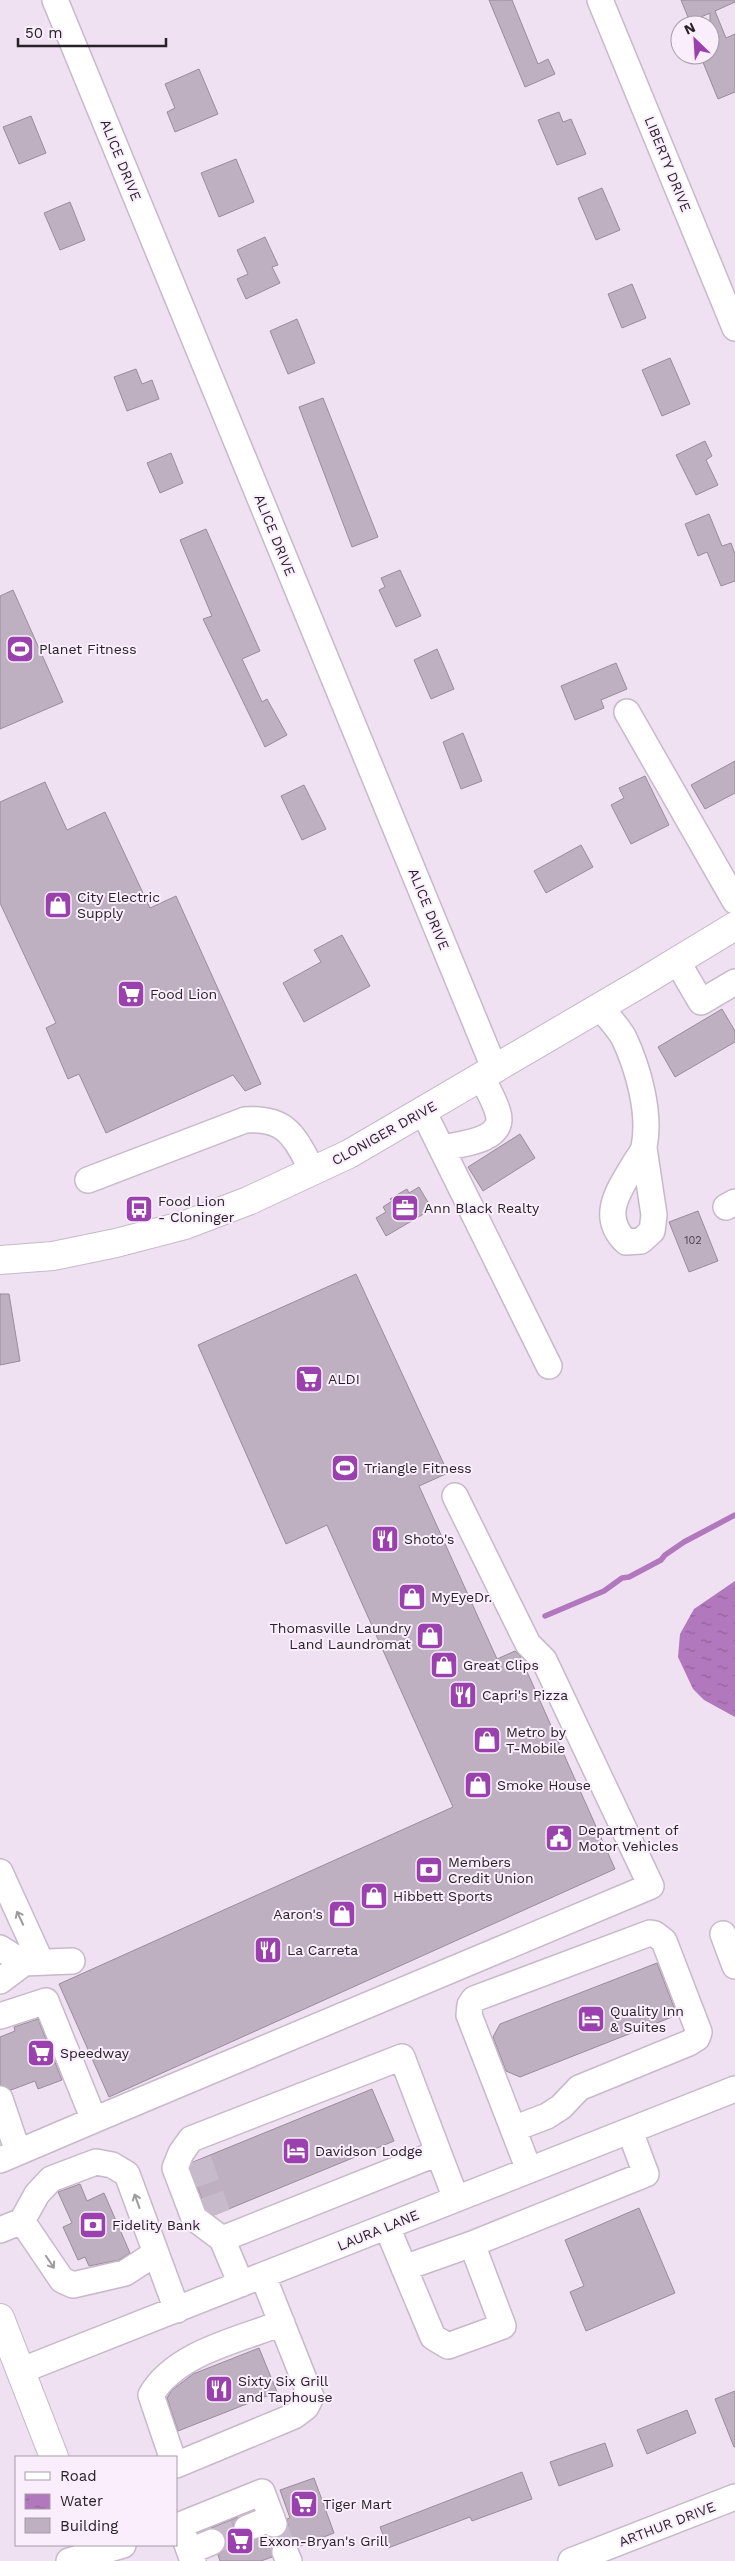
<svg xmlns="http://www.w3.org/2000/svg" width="735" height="2561" font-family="'Work Sans',sans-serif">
	<defs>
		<pattern id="water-ripples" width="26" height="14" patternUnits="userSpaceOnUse" patternTransform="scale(1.25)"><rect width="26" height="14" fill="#b278bd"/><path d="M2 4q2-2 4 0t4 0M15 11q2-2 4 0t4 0" fill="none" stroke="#91629a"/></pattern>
	</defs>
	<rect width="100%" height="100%" fill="#efe0f2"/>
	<!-- water -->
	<path fill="url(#water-ripples)" d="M735,1581V1717L704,1700L693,1689L678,1657L680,1634L694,1609Z"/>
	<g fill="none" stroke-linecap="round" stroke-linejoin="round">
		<!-- stream -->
		<path stroke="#b278bd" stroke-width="5.5" d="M545,1616L604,1591L622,1578L629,1577L661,1560L665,1555L684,1542L735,1515"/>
	</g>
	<!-- building -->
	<path fill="#beafc1" stroke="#9a8c9c" d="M489,0H512L538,64L548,59L555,74L525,87Z
		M681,0H735V2L715,11L726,38L735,34V92L718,99L700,55H710V13L690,22Z
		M199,69L218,114L175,132L167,112L175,108L165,84Z
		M559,112L563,122L571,119L586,154L557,165L538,120Z
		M31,116L46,153L19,164L3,127Z
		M236,159L254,202L219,217L201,173Z
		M602,188L620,230L596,240L578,198Z
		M70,202L85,240L60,250L44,213Z
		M265,237L278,265L272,267L280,283L246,299L237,279L248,274L237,250Z
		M632,284L646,318L622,328L608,294Z
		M297,319L315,363L288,374L270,331Z
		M670,358L690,404L662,416L642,370Z
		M136,369L142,384L152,380L159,399L127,411L114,377Z
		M323,398L378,537L352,547L299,407Z
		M705,441L712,456L706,460L718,485L696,495L676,455Z
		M171,453L183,483L160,493L147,463Z
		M709,514L722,546L731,543L735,554V581L721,586L707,552L698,556L685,524Z
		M206,529L260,651L242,659L262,702L267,699L287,735L265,747L203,619L212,616L180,540Z
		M400,570L421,616L396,627L379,590L385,587L381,578Z
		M13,590L63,702L0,729V596Z
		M437,649L454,689L431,699L414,660Z
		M616,663L627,689L601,700L604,708L575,720L561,686Z
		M463,733L482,781L461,789L443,742Z
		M735,761V793L705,809L691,785Z
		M645,776L669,825L631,844L611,805L624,798L619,788Z
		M45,782L67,830L105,812L150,908L176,896L261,1084L245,1091L233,1075L106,1133L79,1074L68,1079L46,1028L56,1023L0,903V802Z
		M304,785L326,829L302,840L281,796Z
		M581,845L593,867L546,893L534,871Z
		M342,935L370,986L304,1022L283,983L321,962L314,950Z
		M722,1009L735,1031V1042L675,1077L658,1047Z
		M520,1134L535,1158L483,1191L468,1167Z
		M419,1187L432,1209L386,1236L376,1218L386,1212L383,1207L392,1201L390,1199L407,1189L409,1193Z
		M698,1211L718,1261L689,1272L669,1222Z
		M356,1274L448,1473L419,1486L497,1659L515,1651L520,1656L615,1869L109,2097L59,1984L453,1807L327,1525L286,1544L198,1345Z
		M0,1294H9L20,1361L0,1365Z
		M657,1963L677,2015L520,2077L506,2071L493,2037L500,2024Z
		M38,2019L62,2080L38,2089L35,2081L11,2090L0,2085V2037L15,2031L14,2027Z
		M372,2089L394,2141L214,2215L206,2209L190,2168L193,2162Z
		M80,2184L87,2201L104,2193L130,2253L119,2260L89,2266L85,2257L78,2260L63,2227L72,2223L58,2192Z
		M639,2208L675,2293L586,2331L570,2292L584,2286L565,2240Z
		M259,2348L277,2392L178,2431L167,2398L172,2390L193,2374Z
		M735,2391V2447H734L715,2399Z
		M687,2410L696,2433L647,2454L637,2430Z
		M605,2443L613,2466L559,2486L550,2462Z
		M522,2472L532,2499L472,2521L470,2517L388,2548L380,2527Z
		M314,2478L334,2533L298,2547L293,2540L280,2539L273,2544L272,2557L261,2561H220L218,2555L224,2550L225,2537L220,2530L211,2528L238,2517L233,2526L234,2534L239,2540L245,2542L266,2536L279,2537L285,2533L288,2526L287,2519L290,2518L280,2490Z"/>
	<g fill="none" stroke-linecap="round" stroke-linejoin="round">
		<!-- minor-tunnel -->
		<path stroke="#c7baca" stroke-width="25" stroke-dasharray="25 12" stroke-linecap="butt" d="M199,2160L218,2214
			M274,2524L285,2552
			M212,2542L247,2528"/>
		<!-- minor casing -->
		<g stroke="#c7b9ca" stroke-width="28">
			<path id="minor" d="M55,0L495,1070
				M600,0L735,328
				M627,712L735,901
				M677,961L701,1002L735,982
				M600,1007C608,1017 618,1027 624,1038C638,1068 651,1113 644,1147C643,1152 638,1158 635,1163C619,1190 599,1216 626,1242L641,1241L652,1231L654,1215L644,1148
				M423,1111L549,1366
				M442,1148C460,1144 506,1141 498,1113C495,1101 487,1089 482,1077
				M88,1180L245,1120C288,1117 294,1137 313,1171
				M726,1207L735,1202
				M0,1872L41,1962
				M723,1934L735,1966
				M0,1948L24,1963
				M0,1981L24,1963L72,1961
				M0,2016L46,2001L94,2120L0,2160
				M0,2099L18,2152
				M94,2120L651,1886L544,1660L528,1644L455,1496
				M513,2129L547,2116L561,2107L579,2088L689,2043L697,2038L699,2032L664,1941L655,1934L650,1933L474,1999L470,2005L469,2015L529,2170
				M387,2227L433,2337L448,2346L503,2326L472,2244L404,2268
				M0,2230L22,2221L37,2194L51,2179L96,2162L112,2165L127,2174L156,2253L125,2273L73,2285L62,2280L22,2221
				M222,2239L438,2153
				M472,2244L646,2174L630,2131
				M156,2253L177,2310
				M241,2284L222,2239L194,2218L175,2168L181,2153L191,2139L402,2057L456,2199
				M20,2371L735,2089
				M172,2457L151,2395C175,2353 238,2340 282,2323
				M176,2465L294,2416L306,2407L311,2397L263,2276
				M180,2525L262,2492L274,2524
				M176,2527L180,2525L193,2561
				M247,2528L272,2518
				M190,2551L212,2542
				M285,2552L289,2561
				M69,2561L123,2545
				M571,2561L735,2497"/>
		</g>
		<!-- major casing -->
		<g stroke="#c7b9ca" stroke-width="30">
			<path id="major" d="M0,1260L53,1256L116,1243L185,1225L248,1201L349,1154L641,983L735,926
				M0,2318L54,2457
				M88,2545L94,2561"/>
		</g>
		<!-- minor -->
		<use href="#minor" stroke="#fff" stroke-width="25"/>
		<!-- major -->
		<use href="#major" stroke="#fff" stroke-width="28"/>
	</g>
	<!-- one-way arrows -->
	<defs><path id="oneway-shaft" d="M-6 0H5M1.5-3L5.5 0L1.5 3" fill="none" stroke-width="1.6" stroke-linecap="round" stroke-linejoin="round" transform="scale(1.25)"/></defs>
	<g stroke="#9e9b9e">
		<use href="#oneway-shaft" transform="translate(20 1918) rotate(-115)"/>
		<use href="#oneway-shaft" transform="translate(137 2201) rotate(-110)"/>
		<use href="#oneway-shaft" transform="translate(50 2262) rotate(56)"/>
	</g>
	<!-- icons -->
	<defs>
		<g id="stadium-square" transform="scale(1.4375)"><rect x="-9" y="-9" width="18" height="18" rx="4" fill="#9b41ad" stroke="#faeefd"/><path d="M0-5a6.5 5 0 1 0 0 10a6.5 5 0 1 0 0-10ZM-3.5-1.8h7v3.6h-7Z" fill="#fff"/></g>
		<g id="shop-square" transform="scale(1.4375)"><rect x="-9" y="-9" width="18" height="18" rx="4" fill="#9b41ad" stroke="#faeefd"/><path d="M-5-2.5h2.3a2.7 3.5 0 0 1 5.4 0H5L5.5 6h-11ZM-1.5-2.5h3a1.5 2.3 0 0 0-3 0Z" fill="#fff"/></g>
		<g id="supermarket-square" transform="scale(1.4375)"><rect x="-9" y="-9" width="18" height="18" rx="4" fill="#9b41ad" stroke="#faeefd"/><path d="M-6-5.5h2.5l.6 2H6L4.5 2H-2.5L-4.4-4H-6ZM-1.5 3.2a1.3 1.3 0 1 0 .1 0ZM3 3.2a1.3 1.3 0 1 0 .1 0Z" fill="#fff"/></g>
		<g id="office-square" transform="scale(1.4375)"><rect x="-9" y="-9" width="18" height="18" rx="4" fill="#9b41ad" stroke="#faeefd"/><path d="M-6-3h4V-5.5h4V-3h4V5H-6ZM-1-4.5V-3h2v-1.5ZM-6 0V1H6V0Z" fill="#fff"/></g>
		<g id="bus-square" transform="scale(1.4375)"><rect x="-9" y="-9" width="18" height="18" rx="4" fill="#9b41ad" stroke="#faeefd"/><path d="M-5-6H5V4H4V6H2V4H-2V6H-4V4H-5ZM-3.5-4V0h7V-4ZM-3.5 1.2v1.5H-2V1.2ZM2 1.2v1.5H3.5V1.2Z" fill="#fff"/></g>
		<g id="restaurant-square" transform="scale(1.4375)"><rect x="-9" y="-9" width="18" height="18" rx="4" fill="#9b41ad" stroke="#faeefd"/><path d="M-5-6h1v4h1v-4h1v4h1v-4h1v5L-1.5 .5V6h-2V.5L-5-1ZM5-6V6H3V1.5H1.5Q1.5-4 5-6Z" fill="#fff"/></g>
		<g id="civic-square" transform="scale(1.4375)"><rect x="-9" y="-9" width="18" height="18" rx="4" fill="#9b41ad" stroke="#faeefd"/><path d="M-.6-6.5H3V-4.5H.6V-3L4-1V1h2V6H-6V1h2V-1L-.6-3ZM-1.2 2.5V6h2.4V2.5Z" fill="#fff"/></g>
		<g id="bank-square" transform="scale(1.4375)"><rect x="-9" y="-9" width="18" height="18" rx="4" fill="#9b41ad" stroke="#faeefd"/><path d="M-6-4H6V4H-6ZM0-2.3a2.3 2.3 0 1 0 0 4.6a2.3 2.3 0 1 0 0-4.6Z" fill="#fff"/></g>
		<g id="hotel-square" transform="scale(1.4375)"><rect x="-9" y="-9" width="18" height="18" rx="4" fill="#9b41ad" stroke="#faeefd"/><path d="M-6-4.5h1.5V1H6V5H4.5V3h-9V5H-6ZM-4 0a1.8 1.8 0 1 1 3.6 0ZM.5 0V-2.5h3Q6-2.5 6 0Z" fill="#fff"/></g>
	</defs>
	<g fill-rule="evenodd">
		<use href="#stadium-square" x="20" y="649"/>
		<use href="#shop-square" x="58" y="905"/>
		<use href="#supermarket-square" x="131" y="994"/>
		<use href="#office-square" x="405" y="1208"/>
		<use href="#bus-square" x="139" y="1209"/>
		<use href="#supermarket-square" x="309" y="1379"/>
		<use href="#stadium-square" x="345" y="1468"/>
		<use href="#restaurant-square" x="385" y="1539"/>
		<use href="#shop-square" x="412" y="1597"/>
		<use href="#shop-square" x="430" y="1636"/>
		<use href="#shop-square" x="444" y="1665"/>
		<use href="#restaurant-square" x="463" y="1695"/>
		<use href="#shop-square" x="487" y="1740"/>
		<use href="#shop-square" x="478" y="1785"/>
		<use href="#civic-square" x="559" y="1838"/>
		<use href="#bank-square" x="429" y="1870"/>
		<use href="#shop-square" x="374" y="1896"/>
		<use href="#shop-square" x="342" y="1914"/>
		<use href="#restaurant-square" x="268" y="1950"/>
		<use href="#hotel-square" x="591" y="2019"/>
		<use href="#supermarket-square" x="41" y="2053"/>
		<use href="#hotel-square" x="296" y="2151"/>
		<use href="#bank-square" x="93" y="2225"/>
		<use href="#restaurant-square" x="219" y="2389"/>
		<use href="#supermarket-square" x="304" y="2504"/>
		<use href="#supermarket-square" x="240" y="2541"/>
	</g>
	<g text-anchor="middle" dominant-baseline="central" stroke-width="4" stroke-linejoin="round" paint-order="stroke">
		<!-- number labels -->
		<g font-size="11" fill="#4d444e">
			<text x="693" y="1240">102</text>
		</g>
		<!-- street labels -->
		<g font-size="14" fill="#272128" stroke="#faeefd">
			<text transform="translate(121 160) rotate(68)">ALICE DRIVE</text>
			<text transform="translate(668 164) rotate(68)">LIBERTY DRIVE</text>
			<text transform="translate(275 535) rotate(68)">ALICE DRIVE</text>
			<text transform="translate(429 909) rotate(68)">ALICE DRIVE</text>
			<text transform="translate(384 1133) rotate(-29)">CLONIGER DRIVE</text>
			<text transform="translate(378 2230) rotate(-22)">LAURA LANE</text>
			<text transform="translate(667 2524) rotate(-21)">ARTHUR DRIVE</text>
		</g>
		<!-- poi labels -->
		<g font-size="14" fill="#272128" stroke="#faeefd" text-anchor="start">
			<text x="39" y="649">Planet Fitness</text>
			<text x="77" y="897">City Electric<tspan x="77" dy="16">Supply</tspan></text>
			<text x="150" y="994">Food Lion</text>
			<text x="158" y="1201">Food Lion<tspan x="158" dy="16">- Cloninger</tspan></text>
			<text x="424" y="1208">Ann Black Realty</text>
			<text x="328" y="1379">ALDI</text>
			<text x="364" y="1468">Triangle Fitness</text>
			<text x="404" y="1539">Shoto's</text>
			<text x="431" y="1597">MyEyeDr.</text>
			<text x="411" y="1628" text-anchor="end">Thomasville Laundry<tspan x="411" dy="16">Land Laundromat</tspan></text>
			<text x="463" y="1665">Great Clips</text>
			<text x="482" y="1695">Capri's Pizza</text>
			<text x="506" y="1732">Metro by<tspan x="506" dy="16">T-Mobile</tspan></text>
			<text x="497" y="1785">Smoke House</text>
			<text x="578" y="1830">Department of<tspan x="578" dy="16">Motor Vehicles</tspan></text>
			<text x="448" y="1862">Members<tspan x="448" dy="16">Credit Union</tspan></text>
			<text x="393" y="1896">Hibbett Sports</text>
			<text x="323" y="1914" text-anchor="end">Aaron's</text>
			<text x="287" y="1950">La Carreta</text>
			<text x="610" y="2011">Quality Inn<tspan x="610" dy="16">&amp; Suites</tspan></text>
			<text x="60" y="2053">Speedway</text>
			<text x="315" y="2151">Davidson Lodge</text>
			<text x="112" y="2225">Fidelity Bank</text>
			<text x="238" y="2381">Sixty Six Grill<tspan x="238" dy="16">and Taphouse</tspan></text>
			<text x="323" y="2504">Tiger Mart</text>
			<text x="259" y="2541">Exxon-Bryan's Grill</text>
		</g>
	</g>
	<!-- legend -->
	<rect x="15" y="2456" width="162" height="90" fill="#faeefd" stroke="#a69ca8"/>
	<rect x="25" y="2472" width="25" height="8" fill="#ffffff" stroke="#a69ca8"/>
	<text x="60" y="2481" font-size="15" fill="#272128">Road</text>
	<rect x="25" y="2494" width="25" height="15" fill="url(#water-ripples)" stroke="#a69ca8"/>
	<text x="60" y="2506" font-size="15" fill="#272128">Water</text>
	<rect x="25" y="2518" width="25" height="15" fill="#beafc1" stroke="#a69ca8"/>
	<text x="60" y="2531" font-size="15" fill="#272128">Building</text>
	<!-- north arrow -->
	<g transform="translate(695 40) rotate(335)"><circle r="24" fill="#faeefd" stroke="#a69ca8"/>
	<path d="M0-4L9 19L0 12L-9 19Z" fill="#9b41ad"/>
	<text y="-8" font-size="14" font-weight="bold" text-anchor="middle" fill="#272128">N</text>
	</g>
	<!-- scale -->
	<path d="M18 38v8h148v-8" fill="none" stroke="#272128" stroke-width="2.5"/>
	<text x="25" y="38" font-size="15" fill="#272128" stroke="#faeefd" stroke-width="4" paint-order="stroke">50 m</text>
</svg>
